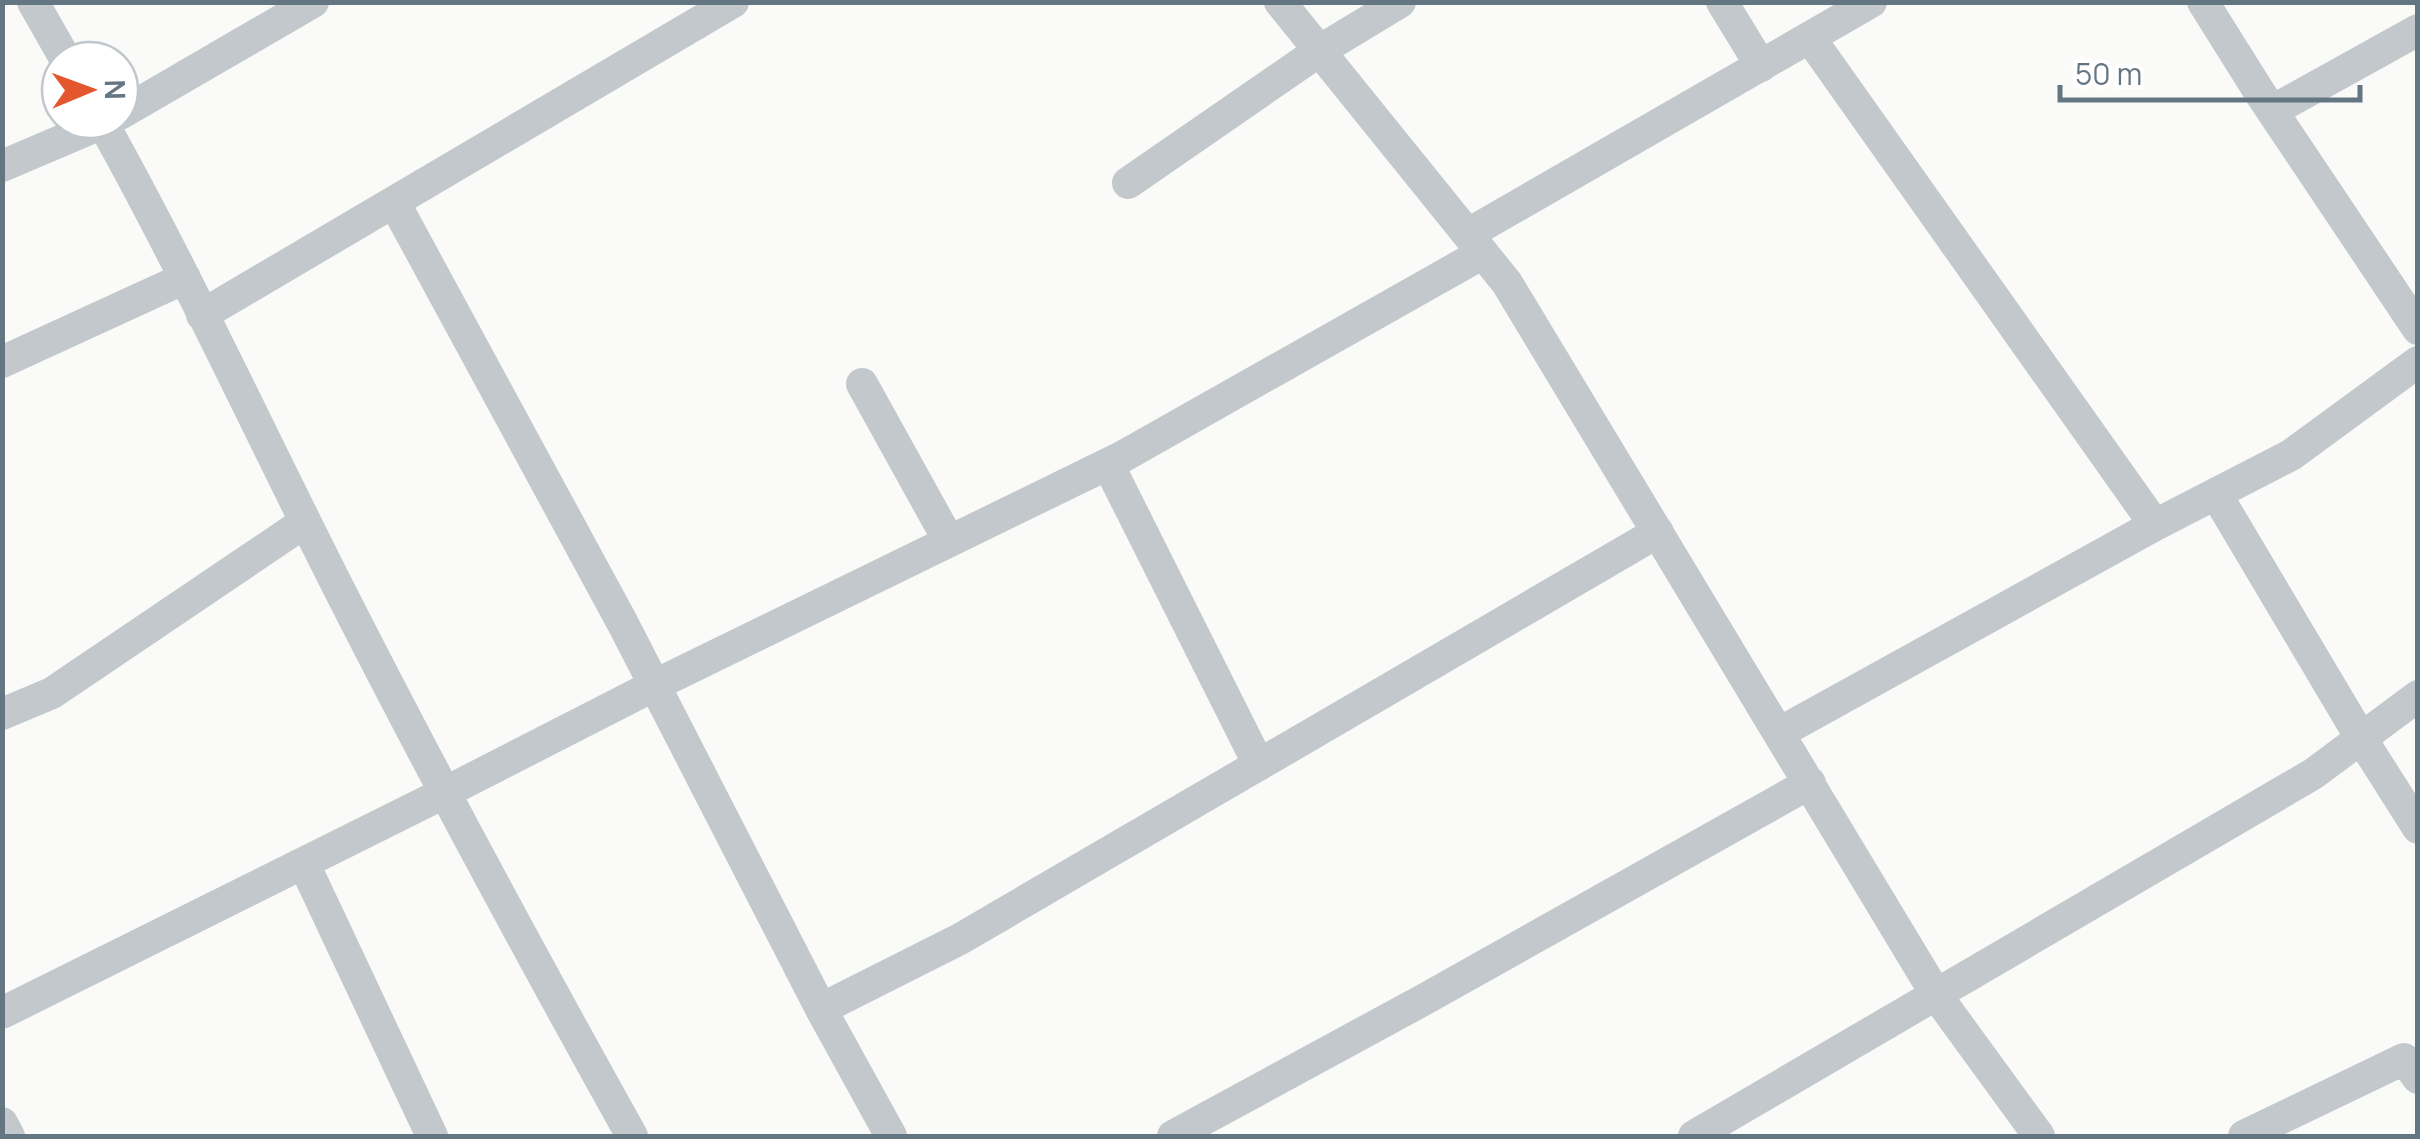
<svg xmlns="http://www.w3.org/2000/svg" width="2420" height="1139" font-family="Manrope,sans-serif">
	<rect width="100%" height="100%" fill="#fafaf8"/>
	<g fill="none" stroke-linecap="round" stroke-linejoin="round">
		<!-- street -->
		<path stroke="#c3c8cc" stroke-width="32" d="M33,2L66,60
			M1280,2L1507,283L1937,996L2039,1136
			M1722,2L1761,66
			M2203,2L2260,93L2418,329
			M1810,38L2155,525
			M2272,111L2418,30
			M120,114L313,2
			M101,120C186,272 259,431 338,587C432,772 531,955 632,1136
			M2,166L110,120
			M1128,183L1319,51L1400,2
			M394,202L622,622L821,1009L891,1136
			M1468,234L1871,2
			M202,315L733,2
			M2,362L185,278
			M862,384L949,541
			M1108,464L1259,765
			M2216,494L2361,738L2418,828
			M2,714L52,693L305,522
			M1779,733L2155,525L2291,455L2418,362
			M304,864L432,1136
			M821,1009L960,939L1658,532
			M2,1013L446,792L655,685L1122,457L1483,253
			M2,1123L9,1136
			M1173,1136L1425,999L1810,783
			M1694,1136L2313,774L2418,696
			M2244,1136L2404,1059L2418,1078"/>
	</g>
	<!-- border -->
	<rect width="2420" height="1139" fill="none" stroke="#657683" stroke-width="10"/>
	<!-- north arrow -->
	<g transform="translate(90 90) rotate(89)"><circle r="48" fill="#ffffff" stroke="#c1c8cd" stroke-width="2.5"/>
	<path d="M0-8L18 38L0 25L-18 38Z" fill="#e4572e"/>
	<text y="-15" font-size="28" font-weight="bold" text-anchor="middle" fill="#657683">N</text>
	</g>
	<!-- scale -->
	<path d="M2060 85v15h300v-15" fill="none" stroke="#657683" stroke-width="5"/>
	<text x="2075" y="85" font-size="30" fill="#657683" stroke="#ffffff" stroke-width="8" paint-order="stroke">50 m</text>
</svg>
